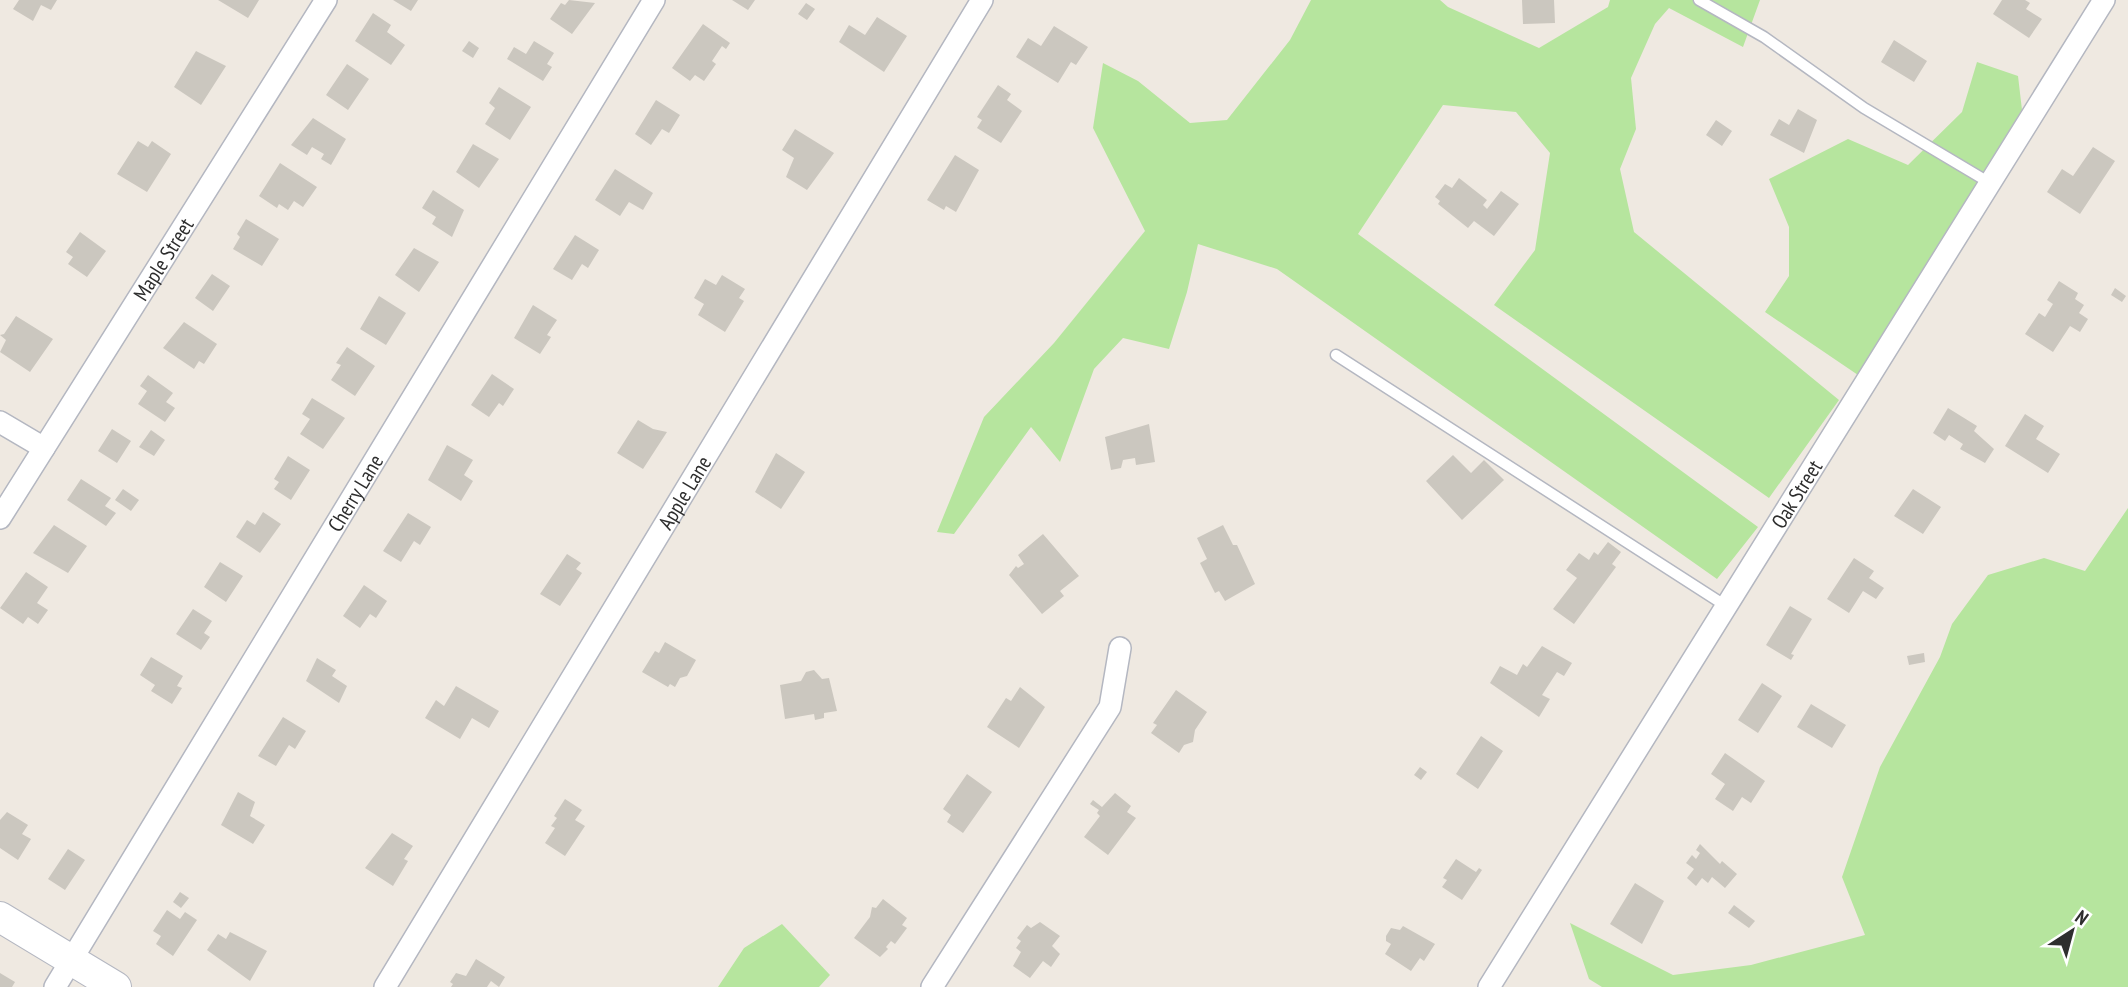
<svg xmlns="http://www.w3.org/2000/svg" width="2128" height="987" font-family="'PT Sans Narrow',sans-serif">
	<rect width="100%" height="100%" fill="#efe9e1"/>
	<!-- green -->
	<path fill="#b6e59e" d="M1311,0H1440L1448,7L1539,48L1608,7L1610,0H1760L1743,47L1669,8L1655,24L1631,78L1636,129L1620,169L1634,232L1839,400L1769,498L1494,305L1535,250L1550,153L1516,112L1443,105L1358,234L1758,527L1717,579L1277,269L1198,244L1187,292L1169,349L1123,338L1094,369L1060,462L1031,427L954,534L937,532L984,417L1054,343L1145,231L1093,128L1103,63L1138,81L1190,123L1227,120L1290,40Z
		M1977,62L2018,76L2022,110L1858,375L1765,312L1789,276V227L1769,179L1848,139L1908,165L1962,112Z
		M2128,508V987H1602L1589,979L1570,923L1673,975L1751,965L1865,935L1842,877L1880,767L1940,657L1952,624L1988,575L2044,558L2085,571Z
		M782,924L830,975L819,987H718L744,948Z"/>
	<!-- building -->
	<path fill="#cbc7bf" d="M19,0H57L51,10L41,5L33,21L13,9Z
		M218,0H259L248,18Z
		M393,0H418L411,11Z
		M569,0L595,3L572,34L550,19L561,3L565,5Z
		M732,0H755L748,10Z
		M1522,0H1554L1555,23L1523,24Z
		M2002,0H2025L2030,3L2026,9L2042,19L2029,38L1993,14Z
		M806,3L815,9L807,20L798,14Z
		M373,13L391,25L387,32L405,45L391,65L355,41Z
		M877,17L907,36L884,72L839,42L849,25L865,35Z
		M703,24L730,43L726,49L722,46L712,61L716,64L704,81L695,75L690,81L672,68Z
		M1054,26L1088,47L1076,65L1071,62L1058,83L1016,57L1028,38L1041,46Z
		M1894,40L1927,61L1914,82L1881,62Z
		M469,41L479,48L473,58L462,51Z
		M534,41L554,53L547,64L552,67L543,81L507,59L514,47L526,54Z
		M196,51L226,66L201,105L174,87Z
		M347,64L369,79L348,110L326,95Z
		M998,85L1011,94L1007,100L1022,111L1001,143L977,128L982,120L977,117Z
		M499,87L531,107L510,140L485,124L495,108L489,103Z
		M656,100L680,115L669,133L662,129L651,145L635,134Z
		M1798,109L1817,120L1804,153L1770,135L1779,119L1789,125Z
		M313,118L346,139L331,165L321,159L324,154L312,147L307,155L291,145Z
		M1716,120L1732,131L1722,146L1706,135Z
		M795,129L834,153L807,190L786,177L794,158L782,150Z
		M138,141L148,147L152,141L171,154L147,192L117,174Z
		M473,144L499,159L479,188L456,172Z
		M2093,147L2115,161L2080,214L2047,192L2062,169L2073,176Z
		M955,155L979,170L956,212L946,206L944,210L927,200Z
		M280,163L317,187L303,207L294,201L288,210L279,204L277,208L259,196Z
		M615,169L653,193L643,210L629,202L620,216L595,200Z
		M1459,178L1487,200L1483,205L1487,209L1501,191L1519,204L1494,236L1474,221L1468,228L1438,204L1440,201L1435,197L1445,184L1452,188Z
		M433,190L464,210L452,237L432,224L436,217L422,208Z
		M246,219L279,239L262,266L233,249L240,237L237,234Z
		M80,232L106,251L87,277L68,264L73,257L66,252Z
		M575,235L599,250L588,268L582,264L572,280L553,269Z
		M414,248L439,262L419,292L395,275Z
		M212,274L230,286L213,311L195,298Z
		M722,275L745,289L739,298L744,301L725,332L698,315L704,304L694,298L705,279L716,285Z
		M2059,281L2078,293L2075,299L2084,305L2079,313L2088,319L2080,332L2070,326L2053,352L2025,334L2039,313L2045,317L2053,304L2047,300Z
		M2115,288L2126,296L2122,302L2111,295Z
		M379,296L406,313L386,345L360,329Z
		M533,305L557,320L547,335L551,337L540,354L514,338Z
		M16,316L53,339L30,372L0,352L6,340L0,335L4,334Z
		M184,322L217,344L204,364L199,361L194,369L163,348Z
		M347,347L375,366L355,396L331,380L341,365L336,363Z
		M492,374L514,389L503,406L499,403L489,417L471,405Z
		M148,375L173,393L166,402L175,408L165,422L138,404L147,391L140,386Z
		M312,398L345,418L323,449L300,434L310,419L302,414Z
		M1948,408L1977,426L1974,431L1994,449L1985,463L1960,449L1963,444L1949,435L1945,441L1933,433Z
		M2025,414L2044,426L2036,439L2060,454L2048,473L2005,446Z
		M638,420L653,429L667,432L643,469L617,453Z
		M1149,424L1155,462L1136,465L1135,458L1123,460L1121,468L1111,470L1105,437Z
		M112,429L131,441L117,463L98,451Z
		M151,430L165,440L154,456L139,447Z
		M447,445L473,460L464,475L473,481L461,501L428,480Z
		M776,453L805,472L781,509L755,492Z
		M1453,455L1471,473L1484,460L1504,480L1462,520L1426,481Z
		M288,456L310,470L291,500L274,489L279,482L274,479Z
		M81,479L111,498L105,506L116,513L106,526L67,500Z
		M123,489L139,500L131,511L115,500Z
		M1913,489L1941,507L1923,534L1894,516Z
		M263,512L281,524L260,553L236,537L247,520L255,525Z
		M408,513L431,527L420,545L414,541L401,562L383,551Z
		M54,525L87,546L68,573L33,553Z
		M1223,525L1233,545H1237L1255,584L1225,601L1219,591L1215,593L1200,563L1207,559L1197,538Z
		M1043,534L1079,576L1060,591L1064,596L1042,614L1009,575L1016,566L1018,568L1024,564L1018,555Z
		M1608,542L1621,552L1612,564L1616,567L1574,624L1553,609L1577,578L1566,570L1579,553L1589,560L1594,552L1598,555Z
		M567,554L581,563L576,569L582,573L560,606L540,594Z
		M1854,558L1874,571L1869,578L1884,588L1876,599L1863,591L1849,613L1827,599Z
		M220,562L243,576L226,602L204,587Z
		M26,572L48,587L37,603L48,610L38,624L28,617L23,624L0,608Z
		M364,585L387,601L376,618L370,614L360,628L343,616Z
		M1790,606L1812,619L1791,654L1794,655L1791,660L1766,645Z
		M193,609L212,621L204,633L210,637L201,650L176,634Z
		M665,642L696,660L687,676L680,678L675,687L670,684L668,687L642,672L655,651L659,653Z
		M1542,646L1572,663L1564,676L1557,672L1542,695L1550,699L1539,717L1490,683L1500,666L1517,675L1523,664L1527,667Z
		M1924,653L1925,662L1909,665L1907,656Z
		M151,657L183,676L177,686L182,688L172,704L151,691L155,685L140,675Z
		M317,658L336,670L332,676L347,686L339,703L306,681Z
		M814,670L822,679L829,678L837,711L824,713V718L815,720L814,714L785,719L780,685L801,681L806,672Z
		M1762,683L1782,696L1758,733L1738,720Z
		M456,686L499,711L489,728L472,718L460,739L425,718L436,700L444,706Z
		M1020,687L1045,707L1019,748L987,727L1006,698L1011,701Z
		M1176,690L1207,712L1195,730L1193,742L1184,745L1179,753L1151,733L1157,725L1153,723Z
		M1811,704L1846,725L1832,748L1797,727Z
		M283,717L306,731L295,749L289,745L276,766L258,756Z
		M1481,736L1503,751L1478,789L1456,774Z
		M1725,753L1765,781L1751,803L1742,797L1733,811L1715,799L1725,784L1711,774Z
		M1420,767L1427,772L1421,780L1414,775Z
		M967,774L992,792L963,833L947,822L951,815L943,809Z
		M238,792L255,802L250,816L265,825L253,844L221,825Z
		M1115,793L1131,806L1127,812L1136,818L1108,855L1084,837L1100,816L1097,813L1099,810L1090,804L1093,800L1102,807Z
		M565,799L582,810L575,820L585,826L565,856L545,843L555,828L551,826L557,818L554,816Z
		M7,812L28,825L22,834L31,839L18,860L0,848V820Z
		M392,833L413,846L404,859L408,861L393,886L365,868Z
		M1700,844L1720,864L1722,861L1737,874L1725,888L1712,877L1708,883L1702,878L1696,886L1687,878L1694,869L1686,863L1692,855L1696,859L1700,853L1696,850Z
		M68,849L85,860L65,890L48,879Z
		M1456,859L1476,872L1479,868L1482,870L1462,900L1442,887L1447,880L1443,878Z
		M1635,883L1664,901L1642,944L1610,924Z
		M180,892L189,898L181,908L173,902Z
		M883,899L907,918L902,925L907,928L895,944L891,941L886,947L888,949L880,957L854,938L870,917L872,907L876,908Z
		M1734,905L1755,921L1749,928L1728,913Z
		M167,910L180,919L185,912L197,920L173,956L156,944L161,936L153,931Z
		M1040,922L1060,936L1052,946L1060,954L1051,967L1043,961L1030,978L1013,966L1021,952L1016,948L1021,941L1017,938L1027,925L1031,928Z
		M1403,926L1435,944L1424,961L1420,958L1411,971L1385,954L1391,944L1386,941V936L1391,928L1400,930Z
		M230,932L267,951L250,981L207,950L218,934L226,939Z
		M476,959L505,977L499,987L491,981L487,987H451L453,984L450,982L456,973L466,976Z
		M0,973L15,982L12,987H0Z"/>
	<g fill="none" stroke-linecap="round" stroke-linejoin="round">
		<!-- lane casing -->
		<g stroke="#b4b7c1" stroke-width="13">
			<path id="lane" d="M1699,0L1764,37L1864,108L1990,183
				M1336,355L1726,606"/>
		</g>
		<!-- street casing -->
		<g stroke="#b4b7c1" stroke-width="24">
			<g id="street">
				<path d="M0,422L44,448"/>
				<path id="s1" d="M0,518L326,0"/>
				<path id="s2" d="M55,987L654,0"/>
				<path id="s3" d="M385,987L982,0"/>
				<path d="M932,987L1110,707L1120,648"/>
				<path id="s4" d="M1489,987L2104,0"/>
			</g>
		</g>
		<!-- secondary casing -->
		<g stroke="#b4b7c1" stroke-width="32">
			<path id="secondary" d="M0,917L116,987"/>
		</g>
		<!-- lane -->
		<use href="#lane" stroke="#fff" stroke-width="10"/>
		<!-- street -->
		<use href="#street" stroke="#fff" stroke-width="21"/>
		<!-- secondary -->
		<use href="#secondary" stroke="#fff" stroke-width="30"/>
	</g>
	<g text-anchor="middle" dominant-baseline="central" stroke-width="5" stroke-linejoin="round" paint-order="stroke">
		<!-- street labels -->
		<g font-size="21" fill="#2e2e2e" stroke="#fff">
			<text stroke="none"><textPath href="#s1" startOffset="306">Maple Street</textPath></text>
			<text stroke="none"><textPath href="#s2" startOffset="578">Cherry Lane</textPath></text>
			<text stroke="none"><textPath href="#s3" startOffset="578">Apple Lane</textPath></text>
			<text stroke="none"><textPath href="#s4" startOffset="581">Oak Street</textPath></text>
		</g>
	</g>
	<!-- north arrow -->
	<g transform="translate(2072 931) rotate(36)" stroke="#ffffff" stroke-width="5" paint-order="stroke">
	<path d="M0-5L12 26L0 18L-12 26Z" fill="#2e2e2e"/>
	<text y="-10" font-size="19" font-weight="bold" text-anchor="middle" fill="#2e2e2e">N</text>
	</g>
</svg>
